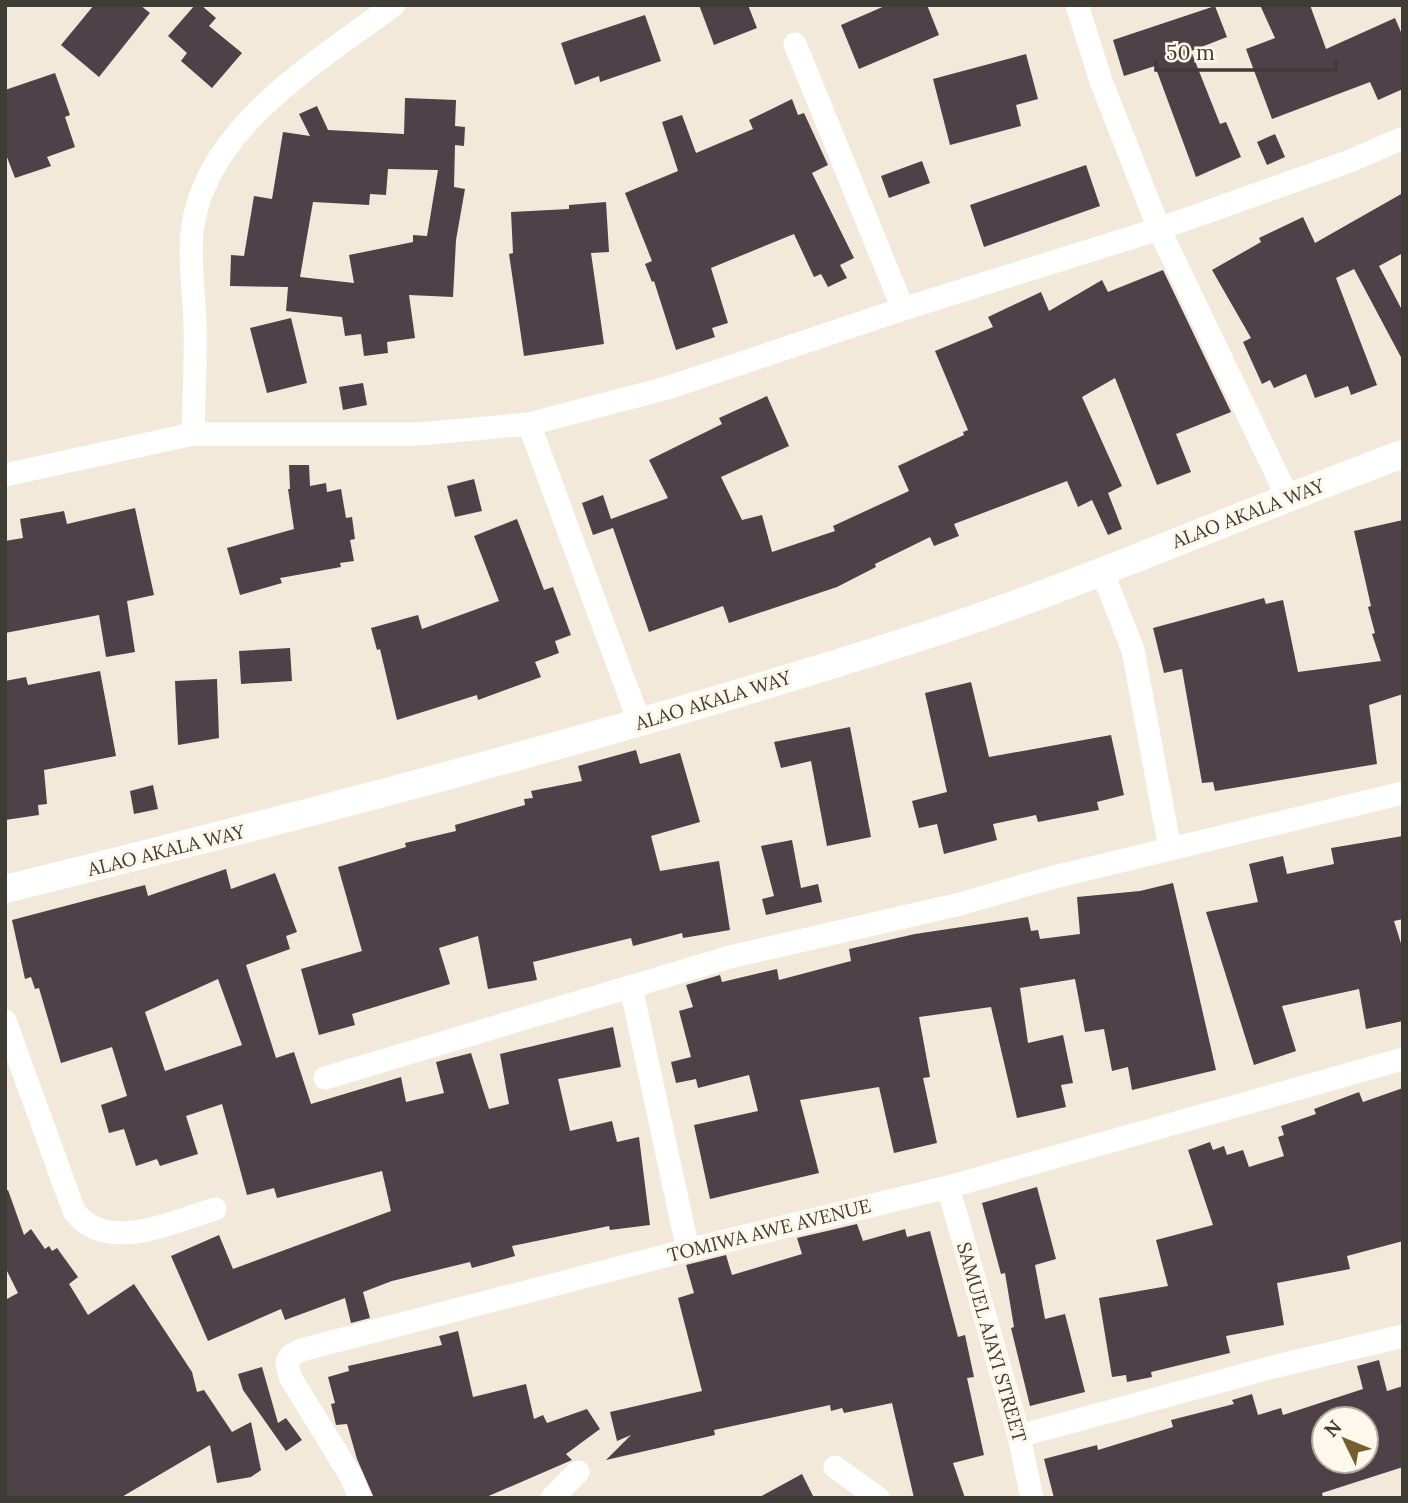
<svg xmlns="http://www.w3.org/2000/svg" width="1408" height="1503" font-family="Lora,serif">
	<rect width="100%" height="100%" fill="#f3e9db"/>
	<!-- building -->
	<path fill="#4e4148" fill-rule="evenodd" d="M94,5H140L150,13L99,77L61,45Z
		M195,5H201L216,18L209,26L242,53L212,88L181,61L187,53L168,36Z
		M699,5H748L757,28L714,45Z
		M887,5H927L939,35L859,69L841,25Z
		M1260,5H1310L1326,49L1395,18L1403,37V89L1378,100L1370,82L1272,119L1246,49L1275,38Z
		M1215,6L1227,37L1191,51L1220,124L1226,122L1241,157L1196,177L1155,66L1124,76L1113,40Z
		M645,15L661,61L600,82L599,76L575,85L561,43Z
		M1026,54L1038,99L1016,105L1021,126L950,145L933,79Z
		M55,73L70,115L65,117L75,147L47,157L51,166L15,178L5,152V90Z
		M405,98L456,100L455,126L465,127L464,146L455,145L454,187L465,189L456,240L453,297L409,295L415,338L387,342L388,353L364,356L361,334L345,336L342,317L286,311L288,287L230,286L231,255L244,256L254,196L272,199L283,132L310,136L299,114L317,106L328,130L404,134ZM388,169L438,170L427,236L413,235V242L349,255L354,283L300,277L313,202L369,205L370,194L386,195Z
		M792,99L798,115L804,113L828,165L812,173L854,258L840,265L847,278L828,287L821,274L814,277L794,234L711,268L728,323L712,328L715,337L676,350L654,281L652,282L645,264L652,261L625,193L678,171L662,122L682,115L696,153L753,129L749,120Z
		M1275,134L1285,157L1267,165L1257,142Z
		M922,161L930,183L889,198L881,176Z
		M1086,165L1100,206L984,247L970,205Z
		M1403,193V253L1379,266L1403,312V361L1354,269L1336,278L1377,385L1351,395L1348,386L1315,398L1306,374L1274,388L1270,380L1262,384L1243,342L1251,338L1212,270L1261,242L1259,238L1303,217L1315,243Z
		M606,202L609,252L591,253L604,344L524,356L509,254L513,253L511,212L569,209V205Z
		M1163,270L1231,412L1176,434L1191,472L1157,485L1115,378L1082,397L1122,486L1108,493L1122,529L1108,535L1092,500L1078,507L1067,481L954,524L959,536L934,546L930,537L875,564L876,567L837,587L729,623L723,606L649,632L613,528L593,535L582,503L603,495L611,519L668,498L649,460L722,424L719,418L767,396L789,446L721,477L742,520L762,515L772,552L835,531L833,526L909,491L898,466L964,435L963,432L968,430L935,351L993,327L988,317L1041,292L1049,311L1102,280L1108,292Z
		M291,318L307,383L267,393L250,328Z
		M363,383L367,405L343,410L339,387Z
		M289,465H309L310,486L326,483L327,492L341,489L346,518L352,517L355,539L350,540L354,561L340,563L341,567L280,578L282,583L240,595L227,548L294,529L288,489H290Z
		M474,479L482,511L455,517L447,486Z
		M135,508L154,595L127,601L135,652L106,657L99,615L5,633V541L23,538L20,519L64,511L67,524Z
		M517,519L544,590L553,587L571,635L555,641L559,653L535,662L541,677L478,700L477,695L397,720L380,649L377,650L371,628L418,615L422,629L499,601L474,536Z
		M1403,520V694L1369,705L1377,764L1215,791L1213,782L1202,783L1182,669L1164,673L1153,628L1264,598L1266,604L1283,600L1298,672L1381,661L1372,634L1375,633L1368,607L1371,606L1354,531Z
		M290,648L292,681L241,684L239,651Z
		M100,671L116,756L44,770L47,804L38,805L39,815L5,820V681L26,677L28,685Z
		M217,679L219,738L178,745L175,681Z
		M971,682L989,757L1111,735L1124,795L1097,802L1099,810L1038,822L1036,815L993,824L997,840L944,854L937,824L919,828L912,801L947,792L925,693Z
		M850,727L871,837L827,846L811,761L781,768L774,742Z
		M636,750L640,764L680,753L700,822L651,836L660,871L719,861L730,930L683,938L682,933L633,946L631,938L533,962L537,980L488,989L478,936L439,948L450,984L352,1014L355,1025L319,1035L301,969L362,951L338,867L406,847L405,843L456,831L455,825L525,805L524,799L533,798L531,791L582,781L578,766Z
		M153,785L158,809L134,814L130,791Z
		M1403,836V919L1394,921L1403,950V1021L1366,1029L1359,989L1282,1006L1296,1051L1254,1065L1206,912L1258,902L1249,864L1283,856L1287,874L1334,864L1331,848Z
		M792,840L801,888L818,884L822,902L766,915L762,899L774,896L761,846Z
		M226,869L231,889L275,873L297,932L286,936L290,949L246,965L276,1058L294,1052L311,1104L401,1077L406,1102L444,1093L436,1062L471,1053L489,1109L509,1104L500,1054L613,1027L621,1067L558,1079L570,1131L612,1121L617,1142L639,1137L650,1225L610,1230L609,1226L512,1246L515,1256L472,1268L470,1262L392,1281L363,1292L370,1318L351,1323L345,1298L285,1320L281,1309L208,1341L171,1256L219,1235L233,1269L391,1211L382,1171L277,1198L274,1188L247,1195L222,1104L186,1116L198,1154L160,1166L157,1159L136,1166L124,1129L109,1133L101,1105L127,1096L112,1047L61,1063L39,988L35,989L31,977L25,979L12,920L145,885L148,896ZM218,979L242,1045L165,1071L145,1012Z
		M1173,883L1216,1070L1132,1090L1128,1067L1112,1071L1104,1029L1085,1032L1075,979L1020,988L1028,1043L1063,1035L1073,1083L1061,1085L1066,1107L1017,1118L991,1007L919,1017L930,1077L923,1078L937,1143L894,1153L879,1087L800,1100L819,1173L710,1199L694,1125L758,1111L749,1075L698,1088L696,1079L676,1083L671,1062L691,1057L679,1011L693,1007L686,985L720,975L722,982L777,969L779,980L851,961L849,949L915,934L1028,917L1031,931L1038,930L1040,939L1080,934L1077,897L1140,891Z
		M1403,1088V1241L1347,1256L1350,1269L1277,1283L1284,1325L1226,1336L1230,1353L1151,1372L1152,1377L1127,1382L1126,1375L1112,1377L1099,1298L1168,1286L1156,1240L1213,1225L1188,1150L1210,1142L1213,1150L1224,1146L1227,1155L1243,1150L1249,1167L1284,1156L1278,1137L1284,1135L1281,1126L1316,1114L1314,1109L1359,1092L1363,1102Z
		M1037,1187L1056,1259L1035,1265L1045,1319L1065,1314L1085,1392L1030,1406L1011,1328L1014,1327L1005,1273L1001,1274L982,1203Z
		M8,1190L24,1235L31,1229L45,1249L49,1246L52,1251L57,1248L78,1277L69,1284L88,1315L134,1284L192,1372L197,1392L204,1390L232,1432L251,1422L261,1470L251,1477L217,1483L210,1445L120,1498H5V1300L18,1293L5,1267V1191Z
		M857,1224L863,1241L905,1229L907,1237L930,1231L958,1337L965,1335L974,1377L967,1378L984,1455L953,1463L965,1498H914L892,1403L844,1413L842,1408L831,1411L830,1405L714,1430L715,1435L606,1460L631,1435L617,1441L610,1412L702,1391L678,1298L694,1293L686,1265L726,1255L732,1275L802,1254L797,1238Z
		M458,1331L473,1397L526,1384L534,1419L543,1415L547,1423L587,1409L600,1429L566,1454L572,1460L484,1498H374L357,1459L347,1424L336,1425L331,1404L335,1403L328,1377L349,1371L348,1366L442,1345L439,1336Z
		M1379,1360L1387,1391L1403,1386V1467L1322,1493L1323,1498H1054L1044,1459L1097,1445L1098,1450L1173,1427L1171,1420L1234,1404L1232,1400L1252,1394L1258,1415L1281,1408L1283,1415L1363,1389L1357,1366ZM1324,1419H1366V1461H1324Z
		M262,1367L278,1423L286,1418L302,1440L286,1451L243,1390L238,1374Z
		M802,1474L814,1498H758Z"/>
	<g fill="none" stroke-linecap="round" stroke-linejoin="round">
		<!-- minor -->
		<path stroke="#fff" stroke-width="23" d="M1077,5L1101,81L1159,229L1287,496
			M795,44L903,309
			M529,424L640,724
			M193,434C194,397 196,360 195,322C194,293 189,261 192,232C203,129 318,61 394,5
			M5,475L193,434H419L529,424L667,388L903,309L1159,229L1350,161L1403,138
			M1102,571L1133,650L1170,849
			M631,987L688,1250
			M5,1021L74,1211C106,1255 174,1221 215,1209
			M325,1078L730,957L960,904L1050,878L1403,793
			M948,1187L1019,1436L1032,1498
			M1019,1436L1273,1367L1403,1336
			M835,1467L878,1498
			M360,1498L352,1478L290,1377L287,1363L290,1356L301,1350L688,1250L948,1187L1403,1059
			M552,1498L578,1472"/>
		<!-- tertiary -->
		<path stroke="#fff" stroke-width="28" d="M5,889C310,814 614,735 914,639C1080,586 1239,514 1403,454"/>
	</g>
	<g text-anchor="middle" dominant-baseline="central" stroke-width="7" stroke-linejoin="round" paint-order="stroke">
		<!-- street labels -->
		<g font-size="19" fill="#3f3b35" stroke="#fef7eb">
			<text transform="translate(1248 513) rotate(-21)">ALAO AKALA WAY</text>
			<text transform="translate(713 700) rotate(-17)">ALAO AKALA WAY</text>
			<text transform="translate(166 850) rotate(-14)">ALAO AKALA WAY</text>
			<text transform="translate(769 1230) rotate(-14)">TOMIWA AWE AVENUE</text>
			<text transform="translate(992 1342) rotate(74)">SAMUEL AJAYI STREET</text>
		</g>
	</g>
	<!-- border -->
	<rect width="1408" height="1503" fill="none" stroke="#3f3b35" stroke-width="14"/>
	<!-- north arrow -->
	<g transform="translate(1345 1440) rotate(313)"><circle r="33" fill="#fef7eb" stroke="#b2aca2" stroke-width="2"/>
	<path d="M0-5L12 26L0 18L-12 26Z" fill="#74602f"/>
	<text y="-10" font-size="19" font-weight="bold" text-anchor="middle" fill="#3f3b35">N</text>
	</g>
	<!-- scale -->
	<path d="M1156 60v10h180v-10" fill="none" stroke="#3f3b35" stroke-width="3.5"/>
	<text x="1166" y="60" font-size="21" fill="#3f3b35" stroke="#fef7eb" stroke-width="5" paint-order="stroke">50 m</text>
</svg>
